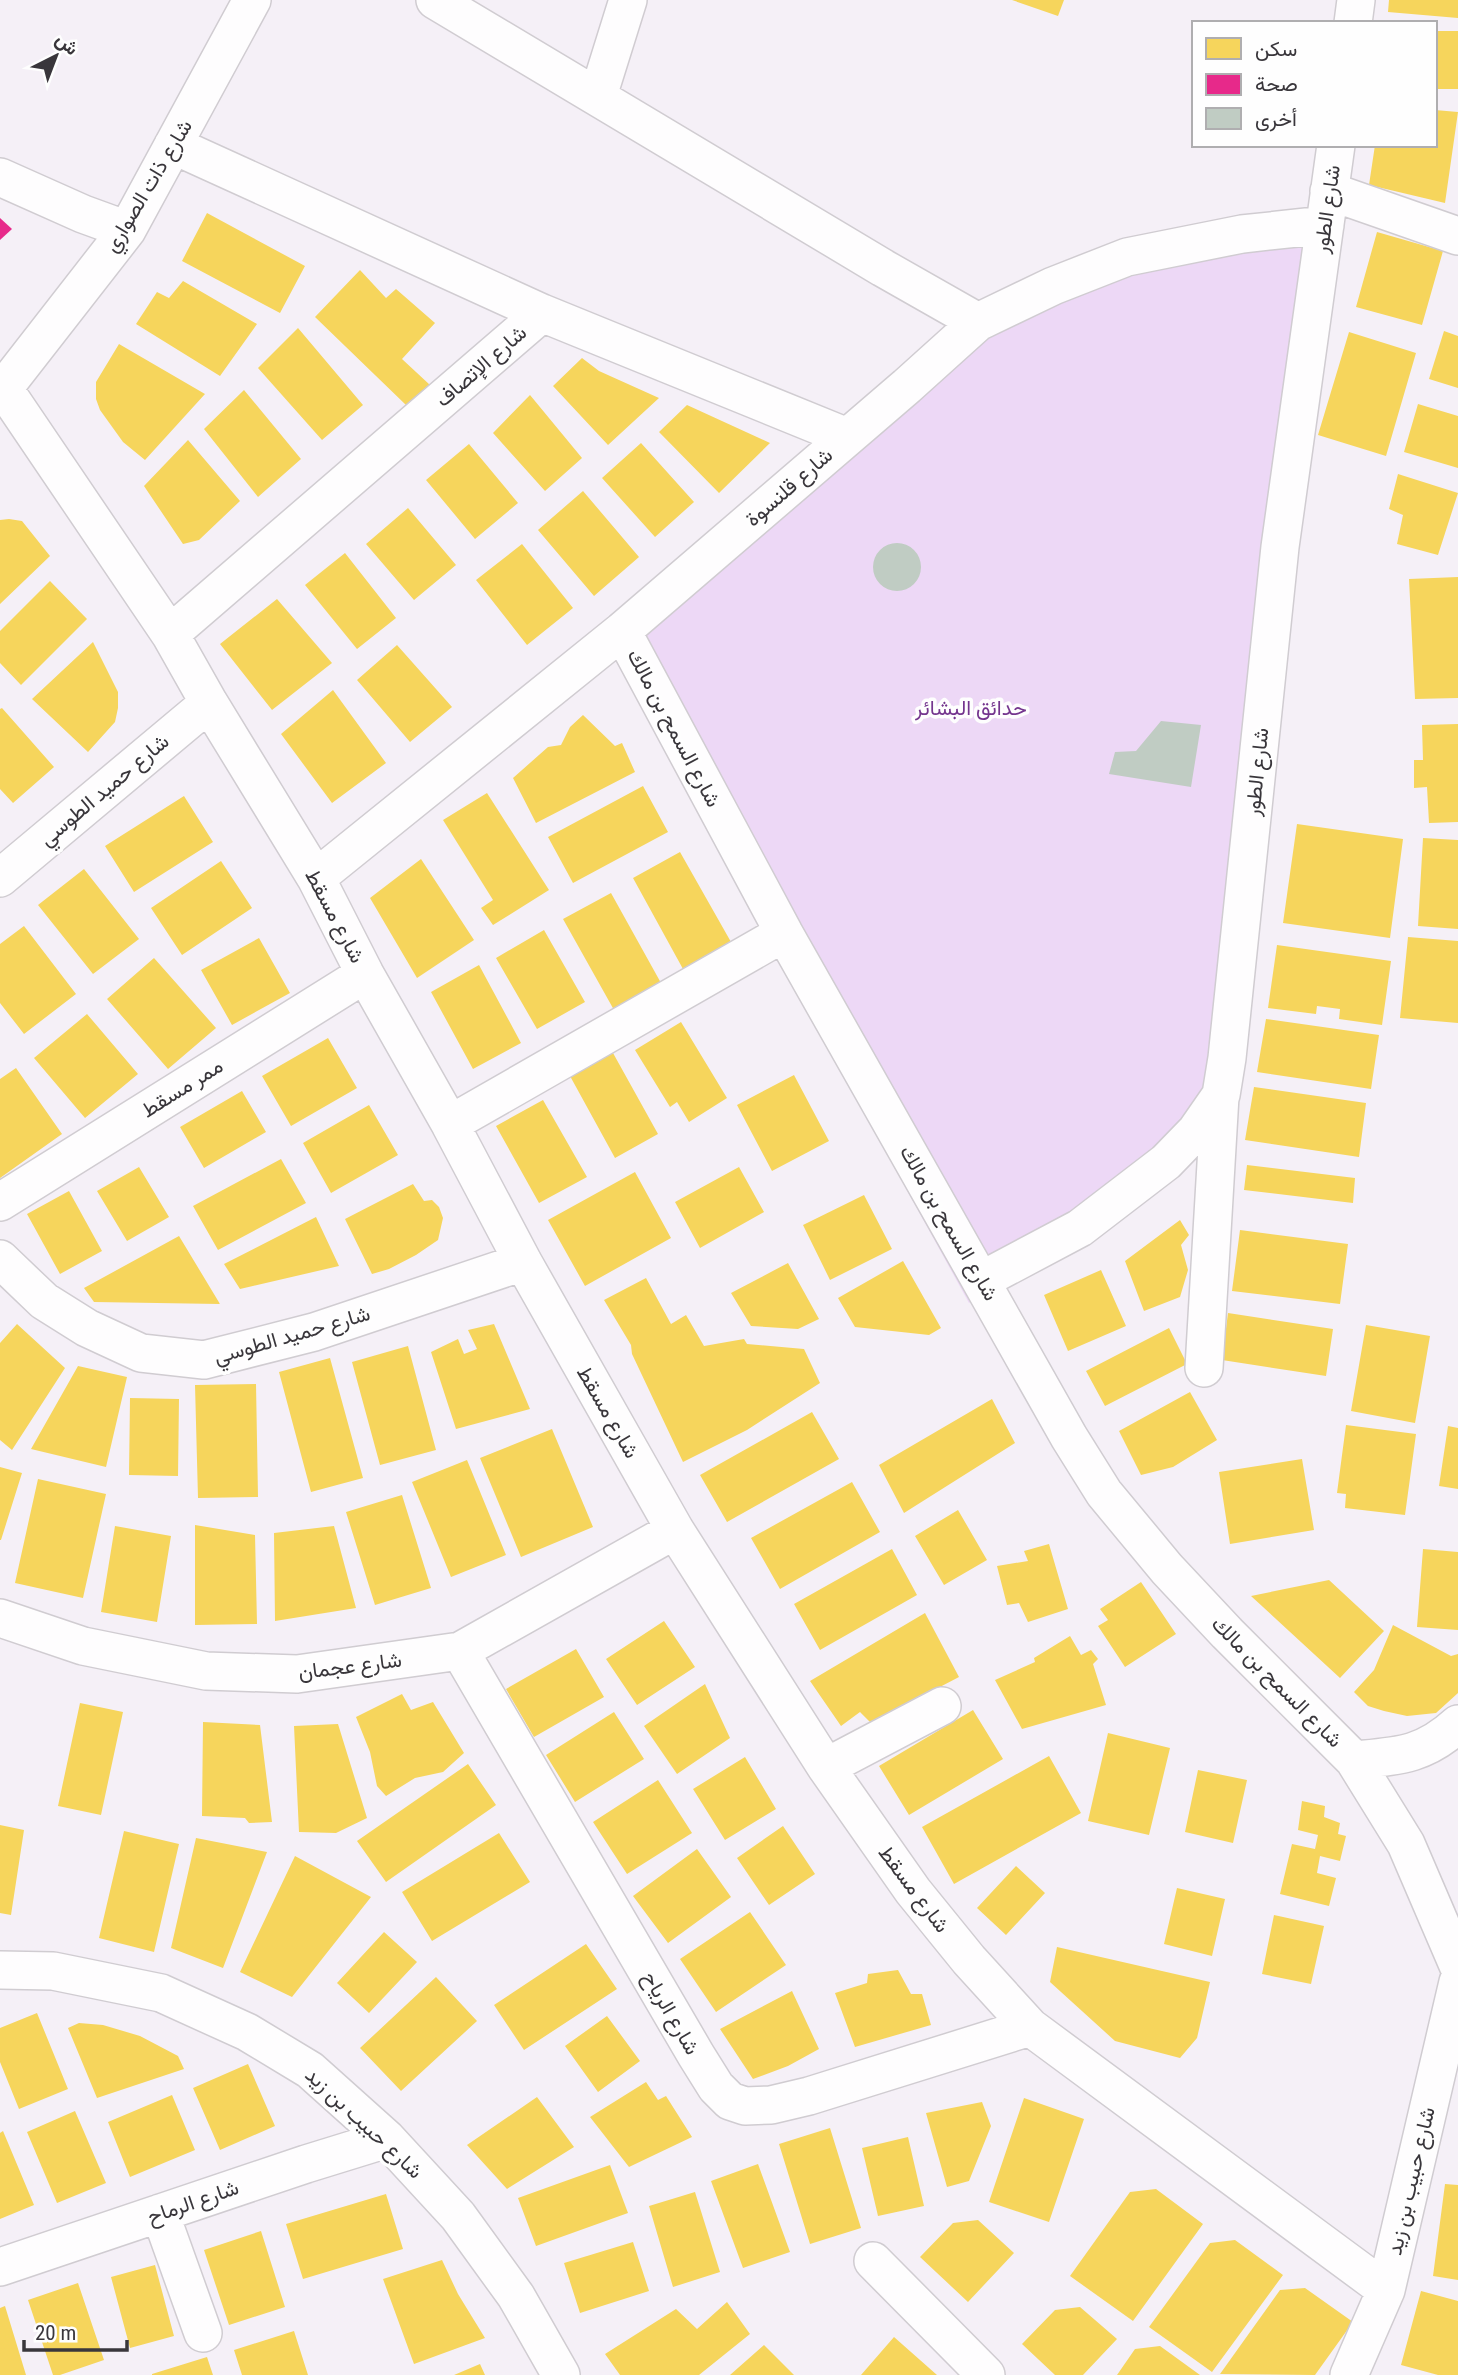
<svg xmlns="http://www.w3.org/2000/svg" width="1458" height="2375" font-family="'Roboto Condensed',Vazirmatn,sans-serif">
	<rect width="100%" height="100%" fill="#f5f0f7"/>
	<!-- green -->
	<path fill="#edd8f6" d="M1323,214L1215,1102L1115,1209L969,1303L605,641L987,334L1140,266Z"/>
	<!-- homes -->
	<path fill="#f6d55c" d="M1012,0H1064L1058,16Z
		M1389,0H1458V18L1388,12Z
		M1435,31H1458V89H1435Z
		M1435,110L1458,112L1445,203L1369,185L1375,145H1435Z
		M207,213L305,266L280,313L182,261Z
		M1377,232L1443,251L1422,325L1356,307Z
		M360,270L386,298L396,289L435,323L402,359L430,385L406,405L315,317Z
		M183,281L257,324L220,376L136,324L157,292L169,298Z
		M298,328L363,405L322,440L258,368Z
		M1444,331L1458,336V388L1429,379Z
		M1349,332L1416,353L1386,456L1318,435Z
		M119,344L205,394L145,460L123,442L100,410L96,399V382Z
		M582,358L599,371L659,398L608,445L553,386Z
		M244,390L301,459L258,497L204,429Z
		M530,395L582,458L545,491L493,433Z
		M1418,404L1458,416V468L1404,452Z
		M687,405L770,443L719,493L659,432Z
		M188,440L240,501L199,540L183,544L144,486Z
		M641,443L694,502L655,537L602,478Z
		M469,444L518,503L475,539L426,480Z
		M1398,474L1458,493L1438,555L1397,544L1403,515L1389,509Z
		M583,491L639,557L594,596L538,530Z
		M408,508L456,565L414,600L366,544Z
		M9,519L22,521L50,556L0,604V520Z
		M522,544L573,608L527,645L476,580Z
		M345,553L396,618L357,649L305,585Z
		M1458,577V698L1415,699L1409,579Z
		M50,581L87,619L21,685L0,663V631Z
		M277,599L332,663L272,710L220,644Z
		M93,642L118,692V708L115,722L88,752L32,699Z
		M397,645L452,707L410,742L357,680Z
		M333,690L386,763L332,803L281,734Z
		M2,708L54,767L13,803L0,789V709Z
		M583,715L615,746L622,743L635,772L536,823L513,778L548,747L561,745L570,727Z
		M1458,724V822L1429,823L1427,787L1414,788V760H1423L1422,725Z
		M643,786L668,832L573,883L548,837Z
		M487,793L549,890L493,925L481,908L493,900L443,820Z
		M184,796L213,842L134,892L105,846Z
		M1297,824L1403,839L1390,938L1283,923Z
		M1423,838L1458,840V929L1418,926Z
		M680,852L731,942L683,969L633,878Z
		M421,859L474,940L417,978L370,898Z
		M221,861L252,908L182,955L151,908Z
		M84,869L139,939L93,974L38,905Z
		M611,893L661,983L614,1010L563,919Z
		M24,926L76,994L24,1034L0,1003V944Z
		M544,930L585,1002L537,1029L496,958Z
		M1408,937L1458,941V1023L1400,1018Z
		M259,938L290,993L232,1025L201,970Z
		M1277,945L1391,961L1382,1025L1339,1019L1340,1009L1317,1006L1316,1014L1268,1008Z
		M154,958L216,1028L168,1069L107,999Z
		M479,965L521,1043L473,1069L431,992Z
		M87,1014L138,1074L85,1118L34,1058Z
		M1266,1019L1379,1035L1371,1089L1257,1072Z
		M681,1022L727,1098L689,1122L677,1102L670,1107L635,1050Z
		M328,1038L357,1088L291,1126L262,1076Z
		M613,1053L658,1134L615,1158L570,1076Z
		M16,1068L62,1134L0,1178V1079Z
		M794,1075L829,1141L772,1171L737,1105Z
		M1254,1087L1366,1103L1359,1157L1245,1140Z
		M242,1091L266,1132L204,1168L180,1127Z
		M543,1100L587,1177L539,1203L496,1126Z
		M369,1105L398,1155L331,1193L303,1143Z
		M281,1159L306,1203L218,1250L193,1206Z
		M1247,1165L1355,1178L1353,1203L1244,1190Z
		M139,1167L169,1217L127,1241L97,1191Z
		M739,1167L764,1212L700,1248L675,1202Z
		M635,1172L671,1238L585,1286L548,1220Z
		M413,1184L424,1201L432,1200L439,1207L443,1218L438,1240L416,1255L389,1269L372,1274L345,1219Z
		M69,1191L102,1251L60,1274L27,1214Z
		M864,1195L892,1249L830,1280L803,1225Z
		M316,1217L339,1266L240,1289L224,1264Z
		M1180,1220L1189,1235L1181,1245L1188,1270L1180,1297L1144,1311L1125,1261Z
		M1240,1230L1348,1244L1340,1304L1232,1291Z
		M179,1236L220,1304L94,1302L84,1288Z
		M903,1261L941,1328L929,1335L855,1327L838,1298Z
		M788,1263L819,1319L798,1329L751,1326L731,1293Z
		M1101,1270L1126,1326L1068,1351L1044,1295Z
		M646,1278L671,1324L686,1315L704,1346L744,1339L747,1344L804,1349L820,1383L747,1430L683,1462L632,1354L631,1345L604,1300Z
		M1228,1313L1333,1329L1326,1376L1222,1360Z
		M17,1324L65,1368L12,1450L0,1440V1343Z
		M494,1324L530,1409L456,1429L431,1352L458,1339L464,1354L477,1349L468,1330Z
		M1366,1325L1430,1336L1415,1423L1351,1411Z
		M1169,1328L1187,1364L1105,1406L1086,1371Z
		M408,1346L436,1450L380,1465L352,1362Z
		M330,1358L363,1478L311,1492L279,1372Z
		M78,1366L127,1377L106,1467L31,1449Z
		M256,1384L258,1497L198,1498L195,1385Z
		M1190,1392L1217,1440L1173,1467L1141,1475L1119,1431Z
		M130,1398L179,1399L178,1476L129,1475Z
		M992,1399L1015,1443L904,1513L879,1465Z
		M812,1412L839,1459L727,1522L700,1475Z
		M1346,1425L1416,1434L1405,1515L1345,1508L1346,1494L1337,1493Z
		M1448,1426L1458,1428V1489L1439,1486Z
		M552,1429L593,1527L521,1557L480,1458Z
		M1302,1459L1314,1530L1230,1544L1219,1472Z
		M467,1460L506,1555L451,1577L412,1482Z
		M0,1467L22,1473L1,1540H0Z
		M38,1479L106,1494L83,1598L15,1583Z
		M852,1482L880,1532L780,1589L751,1538Z
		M402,1495L431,1588L375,1605L346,1512Z
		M958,1510L987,1560L944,1585L915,1536Z
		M195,1525L255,1535L257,1624L195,1625Z
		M115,1526L171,1536L157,1622L101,1612Z
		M334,1526L356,1608L275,1621L274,1533Z
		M1049,1544L1068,1609L1028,1622L1019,1603L1007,1605L997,1566L1028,1561L1024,1551Z
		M892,1549L917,1595L820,1650L794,1604Z
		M1423,1549L1458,1552V1630L1417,1627Z
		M1329,1580L1384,1631L1340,1678L1251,1596Z
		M1141,1582L1176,1634L1125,1667L1098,1626L1108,1620L1100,1609Z
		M925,1613L959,1677L871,1723L860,1712L841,1726L810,1681Z
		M664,1621L695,1667L637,1705L606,1659Z
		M1393,1625L1451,1656L1458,1654V1693L1436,1713L1407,1716L1384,1711L1368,1706L1354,1692L1374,1670Z
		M1070,1636L1081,1655L1091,1650L1098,1659L1093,1664L1106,1705L1022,1729L995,1680L1035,1662L1034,1658Z
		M576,1649L604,1697L534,1737L506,1689Z
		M705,1684L730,1738L677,1774L644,1726Z
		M402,1694L411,1710L433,1702L464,1753L443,1772L415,1778L386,1796L377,1786L370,1752L356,1717Z
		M80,1703L123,1712L101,1815L58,1806Z
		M973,1710L1003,1759L909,1815L879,1766Z
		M614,1712L644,1759L575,1802L546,1755Z
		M203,1722L260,1725L272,1822L249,1823L245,1818L202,1816Z
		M338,1724L367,1818L336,1833L299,1832L294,1726Z
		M1108,1733L1170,1748L1149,1835L1088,1821Z
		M1049,1756L1081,1813L954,1884L922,1827Z
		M745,1757L776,1809L725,1840L693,1789Z
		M468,1764L496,1805L386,1882L357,1841Z
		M1198,1770L1247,1780L1233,1843L1185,1832Z
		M658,1780L692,1833L627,1874L593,1822Z
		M1302,1801L1325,1806L1324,1817L1340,1823L1338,1834L1346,1836L1340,1861L1320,1856L1317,1873L1336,1878L1329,1906L1280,1894L1292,1844L1315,1849L1318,1835L1298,1830Z
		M0,1825L24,1830L11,1915L0,1913Z
		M783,1826L815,1874L769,1905L737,1858Z
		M124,1831L179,1844L154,1952L99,1938Z
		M499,1833L530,1882L432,1941L402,1892Z
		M196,1838L267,1852L223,1968L171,1948Z
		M697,1849L731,1897L668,1943L633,1896Z
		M295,1856L371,1897L292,1997L240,1972Z
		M1016,1866L1045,1893L1006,1935L977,1908Z
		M1177,1888L1225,1899L1212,1956L1164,1944Z
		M750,1912L786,1965L716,2012L680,1959Z
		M1274,1915L1324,1926L1311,1984L1262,1974Z
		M384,1932L417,1962L369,2013L337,1983Z
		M586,1944L617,1989L524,2050L494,2005Z
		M1057,1947L1210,1982L1197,2038L1180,2058L1115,2041L1050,1982Z
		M898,1970L911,1994H922L931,2025L855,2047L835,1993L867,1983L868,1974Z
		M436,1977L477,2021L401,2091L360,2048Z
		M792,1991L819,2049L788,2066L753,2079L720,2029Z
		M37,2013L68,2089L19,2109L0,2062V2028Z
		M607,2016L640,2061L598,2092L565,2046Z
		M79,2023L103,2025L140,2036L178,2056L184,2069L97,2098L68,2028Z
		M248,2064L275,2126L220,2150L193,2088Z
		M646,2082L658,2100L666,2096L692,2137L629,2167L590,2117Z
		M172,2095L195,2150L130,2177L108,2122Z
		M537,2097L574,2147L507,2189L467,2145Z
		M1024,2098L1084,2119L1049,2222L989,2202Z
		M982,2102L991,2126L969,2181L947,2187L926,2113Z
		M75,2111L106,2183L57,2203L27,2132Z
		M830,2128L861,2228L810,2244L779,2144Z
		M3,2131L34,2205L0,2219V2133Z
		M908,2137L924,2206L878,2216L862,2148Z
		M758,2164L790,2252L743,2268L711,2181Z
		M610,2165L628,2213L536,2246L518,2198Z
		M1445,2184L1458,2185V2280L1433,2276Z
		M1156,2189L1203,2224L1133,2321L1070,2276L1130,2192Z
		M695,2192L720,2272L673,2287L649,2206Z
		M386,2194L403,2249L303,2279L286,2224Z
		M978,2220L1014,2253L968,2302L920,2257L953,2223Z
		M261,2231L285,2307L229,2325L204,2250Z
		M1235,2240L1283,2275L1212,2372L1149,2327L1210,2243Z
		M633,2242L649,2291L580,2313L564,2263Z
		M442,2260L458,2294L485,2338L414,2364L383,2279Z
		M155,2265L174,2336L130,2348L111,2277Z
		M78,2283L104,2360L60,2375H53L28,2300Z
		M1305,2288L1353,2322L1315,2375L1220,2374L1280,2290Z
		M1421,2291L1458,2301V2375H1438L1401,2365Z
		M727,2302L750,2334L699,2375H620L605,2354L676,2309L697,2329Z
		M5,2306L26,2375H0V2308Z
		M1080,2307L1117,2339L1083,2375H1055L1022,2344L1055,2310Z
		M294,2331L308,2375H242L234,2350Z
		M894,2337L937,2375H861Z
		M764,2345L794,2375H730Z
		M1160,2346L1200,2375H1117L1135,2349Z
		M207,2357L213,2375H152V2374Z
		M480,2364L485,2375H454Z"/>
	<!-- health -->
	<path fill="#e7298a" d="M0,218L12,229L0,240Z"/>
	<!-- building -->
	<path fill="#c0ccc3" d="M873 567a24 24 0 1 1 48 0a24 24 0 1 1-48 0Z
		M1161,721L1201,725L1191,787L1109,774L1115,752L1136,751Z"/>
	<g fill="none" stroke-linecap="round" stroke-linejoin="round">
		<!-- street casing -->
		<g stroke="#d0ccd1" stroke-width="40">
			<path id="street" d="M435,0L883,268L978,322
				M1353,23L1356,0
				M598,96L628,0
				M173,145L542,313
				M0,177L83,214L127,230
				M1329,191L1458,236
				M4,389L170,634L209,703L316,878L365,974L450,1124L523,1262L675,1530L826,1767L913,1891L969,1960L1030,2027L1386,2290
				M0,393L127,230L252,0
				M622,631L784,933L1069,1437L1104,1493L1167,1569L1227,1633L1354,1760L1406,1844L1458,1965
				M170,634L542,313L847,437
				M0,878L209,703
				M316,878L622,631L907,386L978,322L1053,286L1127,257L1242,234L1325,225
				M450,1124L784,933
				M0,1202L365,974
				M0,1259L44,1301L87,1328L141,1353L204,1360L314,1332L523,1262
				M982,1280L1080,1228L1166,1162L1196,1131L1221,1095L1227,1058L1280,547L1336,145
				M1204,1368L1220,1096
				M0,1618L83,1646L206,1671L297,1674L460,1651L675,1530
				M460,1651L696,2055L716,2087L730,2101L745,2106L771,2105L809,2096L1030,2027
				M1354,1760C1398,1756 1423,1756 1458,1724
				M826,1767L942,1706
				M0,1970L53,1971L161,1993L247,2032L310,2070L387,2139L458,2216L516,2296L561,2375
				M160,2213L203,2333
				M873,2261L986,2375
				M0,2267L306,2164L387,2139
				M1349,2375L1386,2290L1458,1982"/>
		</g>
		<!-- street -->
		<use href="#street" stroke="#fefdfe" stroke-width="37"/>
	</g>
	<g text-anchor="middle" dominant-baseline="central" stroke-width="7" stroke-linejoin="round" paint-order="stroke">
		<!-- street labels -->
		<g font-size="21" fill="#39363b" stroke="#fefefe">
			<text transform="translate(148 186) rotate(-59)">شارع ذات الصواري</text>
			<text transform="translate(1327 209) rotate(-82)">شارع الطور</text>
			<text transform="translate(481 366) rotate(-41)">شارع الإتصاف</text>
			<text transform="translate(789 487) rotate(-41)">شارع قلنسوة</text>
			<text transform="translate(674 728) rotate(62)">شارع السمح بن مالك</text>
			<text transform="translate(1257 772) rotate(-84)">شارع الطور</text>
			<text transform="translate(104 790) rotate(-40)">شارع حميد الطوسي</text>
			<text transform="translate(335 916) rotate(62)">شارع مسقط</text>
			<text transform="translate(182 1088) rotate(-32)">ممر مسقط</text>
			<text transform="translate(949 1223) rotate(60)">شارع السمح بن مالك</text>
			<text transform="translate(292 1335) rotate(-16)">شارع حميد الطوسي</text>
			<text transform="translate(608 1412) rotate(60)">شارع مسقط</text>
			<text transform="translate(350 1666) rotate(-7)">شارع عجمان</text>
			<text transform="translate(1277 1682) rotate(45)">شارع السمح بن مالك</text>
			<text transform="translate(914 1889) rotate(53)">شارع مسقط</text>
			<text transform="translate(671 2013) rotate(60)">شارع الرياح</text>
			<text transform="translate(364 2123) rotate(43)">شارع حبيب بن زيد</text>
			<text transform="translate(1411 2181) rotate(-77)">شارع حبيب بن زيد</text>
			<text transform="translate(193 2202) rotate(-19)">شارع الرماح</text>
		</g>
		<!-- park labels -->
		<g font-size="21" fill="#74358e" stroke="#fefefe">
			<text x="971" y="708">حدائق البشائر</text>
		</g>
	</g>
	<!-- legend -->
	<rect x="1192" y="21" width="245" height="126" fill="#fefefe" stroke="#afaeb0" stroke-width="2"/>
	<rect x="1206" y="38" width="35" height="21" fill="#f6d55c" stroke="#afaeb0" stroke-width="2"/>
	<text x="1255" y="56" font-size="21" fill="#39363b">سكن</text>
	<rect x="1206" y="74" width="35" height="21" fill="#e7298a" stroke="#afaeb0" stroke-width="2"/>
	<text x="1255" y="91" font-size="21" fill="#39363b">صحة</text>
	<rect x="1206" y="108" width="35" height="21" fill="#c0ccc3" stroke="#afaeb0" stroke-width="2"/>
	<text x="1255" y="126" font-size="21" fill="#39363b">أخرى</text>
	<!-- north arrow -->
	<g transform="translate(56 56) rotate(42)" stroke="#fefefe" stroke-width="5" paint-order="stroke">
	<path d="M0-5L12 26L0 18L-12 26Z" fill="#39363b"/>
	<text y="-10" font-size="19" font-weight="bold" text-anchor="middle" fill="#39363b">ش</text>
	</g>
	<!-- scale -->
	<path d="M24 2340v10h103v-10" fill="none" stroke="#39363b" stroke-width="3.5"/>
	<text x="35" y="2340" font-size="21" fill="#39363b" stroke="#fefefe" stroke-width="5" paint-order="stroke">20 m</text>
</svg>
